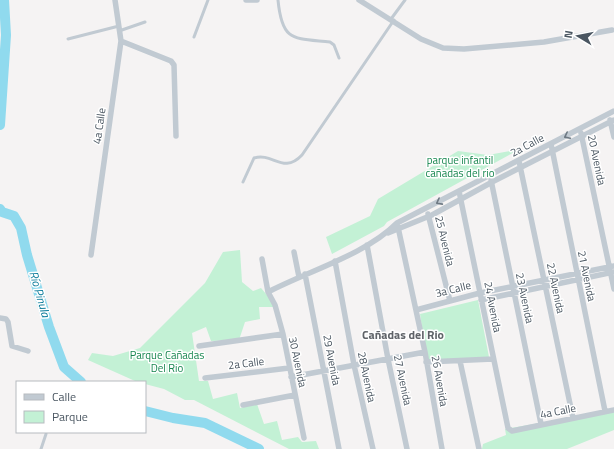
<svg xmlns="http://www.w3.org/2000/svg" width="614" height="449" font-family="'Titillium Web',sans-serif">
	<rect width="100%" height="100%" fill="#f5f3f3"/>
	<!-- green -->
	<path fill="#c3f1d5" d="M520,149L387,222L384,226L332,254L326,237L370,216L378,199L458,151L488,155Z
		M240,250L242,282L253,291L261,288L272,301L274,307H259L260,319L245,322L239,340L211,341L206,327L192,333L199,381H208L213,399L237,393L240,408L257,404L264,424L277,421L282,440L298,437L302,442L316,441L319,449H289L194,400H185L164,389L145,384V382L135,381L88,360L92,353L113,356L140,348L205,283L223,252Z
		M478,300L489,357L427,362L420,314Z
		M614,410V430L567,449H482L483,444L506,435L505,429Z"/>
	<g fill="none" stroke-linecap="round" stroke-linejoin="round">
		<!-- river -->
		<path stroke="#90daee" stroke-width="10" d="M0,125L6,35L4,0
			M0,209L2,212L14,216L21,228L27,255L49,327L64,367L81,382
			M145,411L173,418L205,423L259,449"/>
		<!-- lane -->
		<path stroke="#c1cad2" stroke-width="3" d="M278,0C282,42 293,38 330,42L334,45L339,58
			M391,19L405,0
			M119,31L145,22
			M194,37L208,0
			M68,39L119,26
			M243,182L254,158C273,152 283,175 302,155L394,20
			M41,449L46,434"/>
		<!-- street -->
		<path stroke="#c1cad2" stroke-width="5.5" d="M246,0H257
			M359,0L421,39L443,48L464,49L544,42L612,30
			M121,41L171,61L174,65L176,136
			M610,120L614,137
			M581,133L614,289
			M551,144L605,411
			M519,161L573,418
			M491,180L541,424
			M459,191L508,428L512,431L614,410
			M428,214L450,301
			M398,227L425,352L442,449
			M388,233L432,215L494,181L614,120
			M367,245L388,359L407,449
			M294,252L299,277
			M91,255L121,41L115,0
			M262,259L268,292L275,305L283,334L304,438
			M335,261L354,365L373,449
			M305,274L339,449
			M268,292C308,271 365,255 397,223L614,111
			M481,300L614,272
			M416,310L480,293L614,266
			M0,318L6,319L8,322L12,346L28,351
			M199,346L283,334
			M460,361L479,449
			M426,362L493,359
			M291,377L425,352
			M205,378L289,368
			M243,405L295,395"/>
	</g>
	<!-- one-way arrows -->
	<defs><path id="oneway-chevron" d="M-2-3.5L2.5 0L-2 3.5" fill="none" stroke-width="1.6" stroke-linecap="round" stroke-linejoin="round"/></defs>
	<g stroke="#6e7983">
		<use href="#oneway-chevron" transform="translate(567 136) rotate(153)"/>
		<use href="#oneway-chevron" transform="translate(439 202) rotate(152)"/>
	</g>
	<g text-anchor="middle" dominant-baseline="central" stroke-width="3" stroke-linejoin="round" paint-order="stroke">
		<!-- street labels -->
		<g font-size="11" fill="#4a5661" stroke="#fff">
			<text transform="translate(99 126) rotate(-82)">4a Calle</text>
			<text transform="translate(527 145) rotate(-28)">2a Calle</text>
			<text transform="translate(597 160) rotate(78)">20 Avenida</text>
			<text transform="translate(445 241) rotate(76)">25 Avenida</text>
			<text transform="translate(587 276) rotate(78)">21 Avenida</text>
			<text transform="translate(556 288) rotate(78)">22 Avenida</text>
			<text transform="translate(453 289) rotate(-14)">3a Calle</text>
			<text transform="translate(525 298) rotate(78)">23 Avenida</text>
			<text transform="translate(493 307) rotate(79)">24 Avenida</text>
			<text transform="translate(332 360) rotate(79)">29 Avenida</text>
			<text transform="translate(298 362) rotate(78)">30 Avenida</text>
			<text transform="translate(246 363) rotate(-7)">2a Calle</text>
			<text transform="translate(367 377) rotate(78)">28 Avenida</text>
			<text transform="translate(403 380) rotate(78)">27 Avenida</text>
			<text transform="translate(440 381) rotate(80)">26 Avenida</text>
			<text transform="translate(558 411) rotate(-11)">4a Calle</text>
		</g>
		<!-- park labels -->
		<g font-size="11" fill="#17864f" stroke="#fff">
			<text x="460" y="160">parque infantil<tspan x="460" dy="13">cañadas del rio</tspan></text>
			<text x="167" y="355">Parque Cañadas<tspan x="167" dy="13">Del Rio</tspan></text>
		</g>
		<!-- water labels -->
		<g font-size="12" font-style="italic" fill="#0c7c9b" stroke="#fff">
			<text transform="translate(40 294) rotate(74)">Río Pinula</text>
		</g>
		<!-- neighbourhood labels -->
		<g font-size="12" font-weight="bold" fill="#5f6368" stroke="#fff">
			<text x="403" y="334">Cañadas del Rio</text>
		</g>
	</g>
	<!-- legend -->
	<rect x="16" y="381" width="130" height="52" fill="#ffffff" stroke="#b7bbc0"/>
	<rect x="24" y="394" width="20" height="6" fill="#c1cad2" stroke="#b7bbc0"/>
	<text x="52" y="401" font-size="12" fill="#4a5661">Calle</text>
	<rect x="24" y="411" width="20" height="12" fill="#c3f1d5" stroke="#b7bbc0"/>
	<text x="52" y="421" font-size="12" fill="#4a5661">Parque</text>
	<!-- north arrow -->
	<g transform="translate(578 36) rotate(280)" stroke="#ffffff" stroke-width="3" paint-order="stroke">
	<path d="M0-3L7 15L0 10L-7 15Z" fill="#4a5661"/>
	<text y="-6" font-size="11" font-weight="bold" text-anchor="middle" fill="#4a5661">N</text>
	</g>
</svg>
